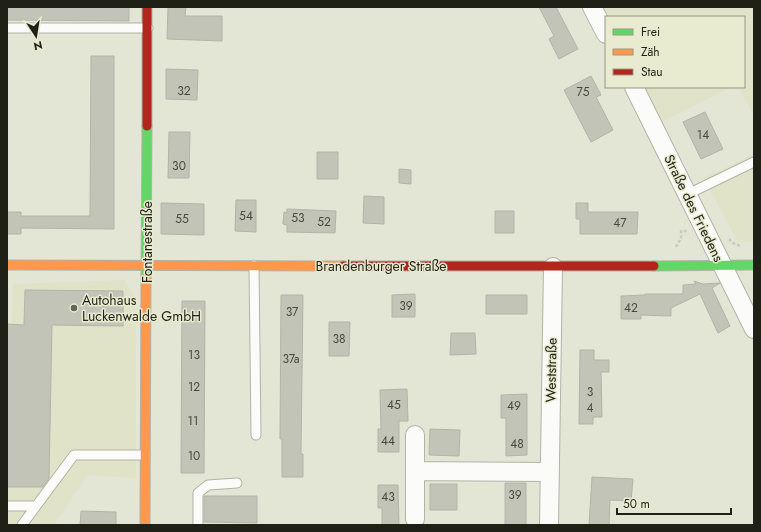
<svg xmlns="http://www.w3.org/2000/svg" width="761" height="532" font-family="Jost,sans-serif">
	<rect width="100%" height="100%" fill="#e3e5d5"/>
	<!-- built -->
	<path fill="#e0e3c8" d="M592,7H754V116L739,87H744V17H606Z
		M634,87H731L653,126Z
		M754,154V241L738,242L704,178Z
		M124,280L134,295L136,315V478L87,475L54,525H7V324H12L13,284Z"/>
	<!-- building -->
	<path fill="#c3c4b8" stroke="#b2b4a7" d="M7,7H129V21L7,20Z
		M168,7H186L185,16H222V41L167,39Z
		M539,7H556L578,49L559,59L549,39L554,36Z
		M91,56H114V229L21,228V234H7V212H21V216H90Z
		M166,69L198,70L197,100L166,99Z
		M591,76L601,95L596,97L613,130L591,142L564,90Z
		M705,112L723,149L701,159L683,122Z
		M169,132H190L189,178H168Z
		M317,152H338V179H317Z
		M399,169L411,170V184L399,183Z
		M364,196L384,197V224L363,223Z
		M236,200H256V232L235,231Z
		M161,203L204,204V235L161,234Z
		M576,203H588V212H638L637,234H580V219H576Z
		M287,209L336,211L335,233L287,232V225L283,224L284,212L287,213Z
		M495,211H514V233H495Z
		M694,281L703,284L720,283L712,288L730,326L718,333L700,294L671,308V316L641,315V319H621V296L645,295V294H683V285L696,284Z
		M25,290L123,291V326L52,325L49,478L43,487H7V324L24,325Z
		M415,294V317H392V295Z
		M281,295H303L301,454H303V477H282V439H280Z
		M486,295H527V314H486Z
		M182,301H205L204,473H181Z
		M329,322H350L349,356H329Z
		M451,333H475L476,354L450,355Z
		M580,350H594V360H609V372H601L602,417H593V424H579Z
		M407,389L408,421H399V452H378V429H381L380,390Z
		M527,394V455L506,456V418H501V395Z
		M430,429L460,430L459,456L429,455Z
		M592,477L633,479L631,501L610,500L609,525H589Z
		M505,483H526V525H505Z
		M430,484H457V510H430Z
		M378,485H398L399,525H382V508H378Z
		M204,496H257V523L204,522Z
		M81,511L116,512V525H80Z"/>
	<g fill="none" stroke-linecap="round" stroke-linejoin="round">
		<!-- lane casing -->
		<g stroke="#b2b3a7" stroke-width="11">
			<path id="lane" d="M7,28H148
				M688,194L754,162
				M254,265L256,435
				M7,506H35
				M22,525L74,455H145
				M198,525V493L208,485L237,483"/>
		</g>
		<!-- street casing -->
		<g stroke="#b2b3a7" stroke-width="20">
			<path id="street" d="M592,7L606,34
				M634,87L754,329
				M415,471V435
				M415,519V471L549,472
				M549,525L553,267"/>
		</g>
		<!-- fast casing -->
		<g stroke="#b2b3a7" stroke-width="11">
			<path id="fast" d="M654,266L754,265
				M146,277L147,126"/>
		</g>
		<!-- slow casing -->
		<g stroke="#b2b3a7" stroke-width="11">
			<path id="slow" d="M7,265L343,266
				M145,525L146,277"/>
		</g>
		<!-- jam casing -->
		<g stroke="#b2b3a7" stroke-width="11">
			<path id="jam" d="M147,126V7
				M343,266H654"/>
		</g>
		<!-- path -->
		<path stroke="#c9c9c5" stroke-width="2.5" stroke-dasharray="3 2" stroke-linecap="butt" d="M729,239L733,243L740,246
			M676,247L681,238V231H688"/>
		<!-- lane -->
		<use href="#lane" stroke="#fbfbf9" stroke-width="9"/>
		<!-- street -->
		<use href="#street" stroke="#fbfbf9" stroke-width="18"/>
		<!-- fast -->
		<use href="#fast" stroke="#63d668" stroke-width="9"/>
		<!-- slow -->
		<use href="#slow" stroke="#ff974d" stroke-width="9"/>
		<!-- jam -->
		<use href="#jam" stroke="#b3261e" stroke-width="9"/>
	</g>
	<!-- markers -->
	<circle fill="#646559" stroke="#e8ebcf" stroke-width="1.5" cx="74" cy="308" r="4"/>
	<g text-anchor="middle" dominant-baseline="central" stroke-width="3" stroke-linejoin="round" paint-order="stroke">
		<!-- number labels -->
		<g font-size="12" fill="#48493e">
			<text x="184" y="91">32</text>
			<text x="583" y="92">75</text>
			<text x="703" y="135">14</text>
			<text x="179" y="166">30</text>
			<text x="246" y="216">54</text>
			<text x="298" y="218">53</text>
			<text x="182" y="219">55</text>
			<text x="324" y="222">52</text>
			<text x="620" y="223">47</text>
			<text x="406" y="306">39</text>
			<text x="631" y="308">42</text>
			<text x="292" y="312">37</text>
			<text x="339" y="339">38</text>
			<text x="194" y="355">13</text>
			<text x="291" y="359">37a</text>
			<text x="194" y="387">12</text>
			<text x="590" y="392">3</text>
			<text x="394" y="405">45</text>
			<text x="514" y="406">49</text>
			<text x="590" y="408">4</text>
			<text x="193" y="421">11</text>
			<text x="388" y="441">44</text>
			<text x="517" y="444">48</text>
			<text x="194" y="456">10</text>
			<text x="515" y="495">39</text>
			<text x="388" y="497">43</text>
		</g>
		<!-- street labels -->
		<g font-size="14" fill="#1f2016" stroke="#e8ebcf">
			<text transform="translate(694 208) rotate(64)">Straße des Friedens</text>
			<text transform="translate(147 242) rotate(-90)">Fontanestraße</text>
			<text x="381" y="266">Brandenburger Straße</text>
			<text transform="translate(551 370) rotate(-89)">Weststraße</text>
		</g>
		<!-- poi labels -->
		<g font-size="14" fill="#1f2016" stroke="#e8ebcf" text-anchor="start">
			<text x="82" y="300">Autohaus<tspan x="82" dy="16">Luckenwalde GmbH</tspan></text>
		</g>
	</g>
	<!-- border -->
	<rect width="761" height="532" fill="none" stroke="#1f2016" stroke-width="16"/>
	<!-- legend -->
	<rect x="605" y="16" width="140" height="72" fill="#e8ebcf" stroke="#989a85"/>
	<rect x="613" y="29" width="20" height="6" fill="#63d668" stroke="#989a85"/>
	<text x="641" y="36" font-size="12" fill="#1f2016">Frei</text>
	<rect x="613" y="49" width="20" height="6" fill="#ff974d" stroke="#989a85"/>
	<text x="641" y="56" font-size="12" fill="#1f2016">Zäh</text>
	<rect x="613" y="69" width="20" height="6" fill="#b3261e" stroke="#989a85"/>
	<text x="641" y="76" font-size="12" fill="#1f2016">Stau</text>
	<!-- north arrow -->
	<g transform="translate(36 36) rotate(168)" stroke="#e8ebcf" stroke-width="3" paint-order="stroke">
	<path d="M0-3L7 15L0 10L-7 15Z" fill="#1f2016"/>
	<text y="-6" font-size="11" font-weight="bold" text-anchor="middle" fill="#1f2016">N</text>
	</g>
	<!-- scale -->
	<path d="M617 508v6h114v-6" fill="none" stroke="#1f2016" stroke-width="2"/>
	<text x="623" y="508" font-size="12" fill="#1f2016" stroke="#e8ebcf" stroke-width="3" paint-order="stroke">50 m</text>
</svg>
